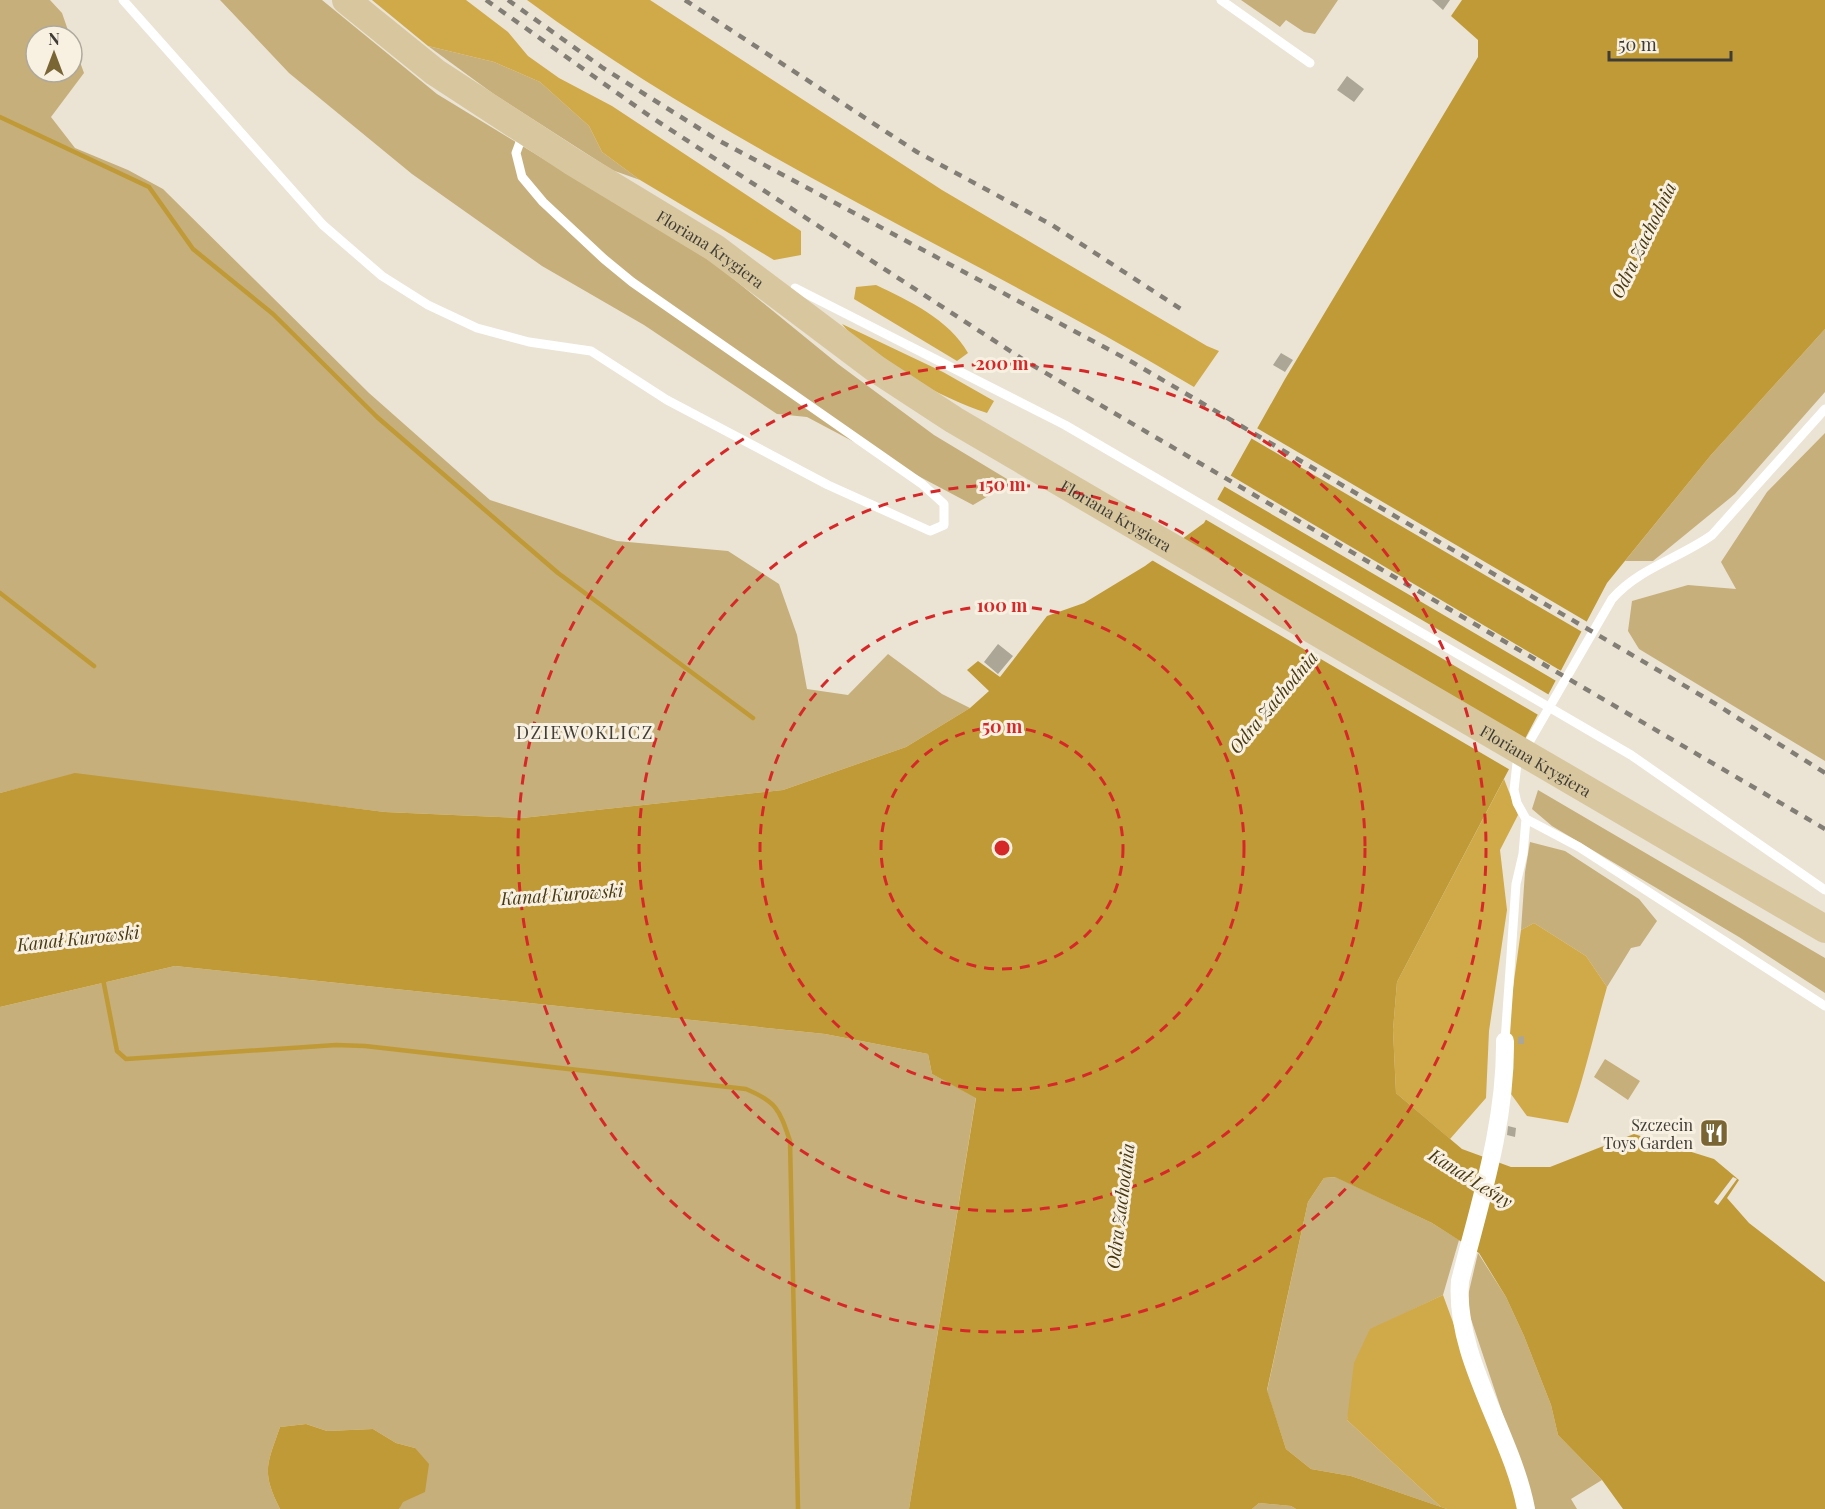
<svg xmlns="http://www.w3.org/2000/svg" width="1825" height="1509" font-family="'Playfair Display',serif">
	<rect width="100%" height="100%" fill="#ebe4d5"/>
	<!-- green -->
	<path fill="#c6af7a" d="M0,0H50L62,13L70,36H36V72H72V40L84,73L51,117L75,148L128,170L163,189L369,393L490,500L617,541L728,551L779,584L797,635L807,689L848,695L888,654L942,694L970,708L906,747L783,790L522,818L385,812L75,774L0,793Z
		M220,0H322L437,94L714,263L838,364L934,435L1012,482L973,505L807,417L777,414L644,325L542,266L412,174L289,73Z
		M1241,0H1338L1315,34L1304,32L1286,20L1280,27Z
		M428,46L494,62L540,82L589,126L602,152L640,180L612,170L495,95Z
		M1825,329V392L1735,494L1653,561H1625L1711,455Z
		M1825,433V761L1639,649L1628,631L1632,601L1688,585L1736,589L1721,562L1767,492Z
		M1538,790L1825,958V993L1739,937L1552,826L1532,809Z
		M1530,842L1565,851L1639,899L1657,921L1640,946L1631,948L1607,987L1586,956L1534,923L1521,930L1525,872Z
		M175,966L825,1034L928,1054L932,1074L976,1097L909,1509H399L415,1448L396,1443L373,1429L327,1431L306,1424L280,1427C267,1465 261,1471 280,1509H0V1007Z
		M1605,1059L1640,1081L1628,1100L1594,1077Z
		M1336,1177L1432,1223L1459,1240L1443,1295L1370,1330L1347,1420L1441,1507L1351,1476L1311,1469L1286,1449L1267,1391L1308,1202L1324,1178Z
		M1478,1253L1506,1297L1524,1336L1551,1405L1558,1435L1602,1480L1571,1499L1577,1509H1531L1533,1505L1466,1304Z
		M1259,1503L1291,1506L1296,1509H1252Z"/>
	<!-- forest -->
	<path fill="#d0a948" d="M372,0H466L508,32L528,56L559,78L612,106L801,231V255L774,260L640,180L602,152L589,126L540,82L494,62L428,46Z
		M527,0H650L942,190L1207,346L1219,351L1194,387C973,255 735,154 527,0Z
		M876,285C909,301 949,319 968,353L957,361L854,299L856,287Z
		M842,324L943,372L994,401L987,413C942,398 871,361 842,324Z
		M1504,779L1518,815L1500,850L1507,910L1489,1031L1486,1098L1450,1139L1396,1093L1393,1030L1397,982Z
		M1534,923L1586,956L1607,987C1594,1033 1584,1079 1568,1123L1527,1116L1511,1094L1509,1017L1521,930Z
		M1443,1295L1514,1489L1519,1509H1447L1441,1507L1347,1420L1354,1363L1370,1329Z"/>
	<!-- water -->
	<path fill="#c09a36" d="M1462,0H1825V329L1711,455L1607,583L1397,982L1393,1030L1396,1093L1462,1149L1511,1167H1550L1634,1134L1714,1159L1739,1180L1727,1198L1749,1223L1825,1282V1509H1623L1602,1480L1558,1435L1551,1405L1524,1336L1506,1297L1479,1253L1432,1223L1335,1177L1324,1178L1308,1202L1267,1390L1286,1449L1311,1469L1351,1476L1447,1509H1296L1291,1506L1259,1503L1252,1509H909L976,1098L932,1074L928,1054L825,1034L175,966L0,1007V793L75,773L385,812L522,818L783,790L906,747L970,708L989,691L967,670L978,661L1000,677L1047,616L1084,603L1145,566L1204,523L1285,379L1478,57V40L1451,16Z
		M306,1424L327,1431L373,1429L396,1443L415,1448L429,1464L425,1492L403,1502L399,1509H280C261,1471 267,1465 280,1427Z"/>
	<!-- pier -->
	<path fill="#ebe4d5" d="M1255,427L1589,623L1584,633L1249,437Z
		M1228,474L1563,672L1558,682L1222,485Z
		M1215,498L1551,696L1540,716L1203,518Z
		M1180,537L1527,740L1512,771L1150,559Z
		M1733,1177L1737,1179L1718,1205L1714,1202Z"/>
	<g fill="none" stroke-linecap="round" stroke-linejoin="round">
		<!-- stream -->
		<path stroke="#c09a36" stroke-width="4.5" d="M0,117L149,187L193,249L273,314L377,417L558,573L753,718
			M0,593L94,666
			M103,979L117,1051L126,1059L336,1045L365,1046L746,1089C777,1102 779,1109 790,1141L798,1509"/>
	</g>
	<!-- building -->
	<path fill="#aca697" d="M1432,0H1450L1443,10Z
		M1347,76L1364,89L1354,102L1337,90Z
		M1281,353L1293,360L1285,372L1273,365Z
		M998,644L1013,656L998,674L984,662Z
		M1524,1036V1044H1518V1037Z
		M1508,1126L1516,1128L1515,1137L1507,1135Z"/>
	<g fill="none" stroke-linecap="round" stroke-linejoin="round">
		<!-- lane -->
		<path stroke="#fff" stroke-width="9" d="M123,0L323,225L382,276L428,305L477,328L529,342L591,351L667,400L828,485L930,531L944,525V504L922,484L632,282L604,259L543,202L522,177L516,153L523,134
			M1221,0L1310,63
			M795,288L1065,425L1631,755L1825,890
			M1825,409L1712,535C1680,558 1639,568 1612,599L1517,763L1514,790L1517,803L1526,819L1579,847L1825,1006
			M1505,1041L1516,884L1523,854L1526,819"/>
		<!-- street -->
		<path stroke="#fff" stroke-width="18" d="M1505,1041C1506,1123 1480,1202 1460,1281C1454,1358 1512,1434 1526,1509"/>
		<!-- primary -->
		<path stroke="#d8c79e" stroke-width="28" id="s1" d="M346,0L435,72L573,162L715,248L876,369L954,420L1825,929"/>
		<!-- rail -->
		<path stroke="#837e75" stroke-width="4.5" stroke-dasharray="8 8" stroke-linecap="butt" d="M486,0L651,117L1027,362L1825,829
			M508,0L603,68L716,139L1132,362L1714,703L1825,773
			M685,0L917,152L1052,225L1187,313"/>
	</g>
	<!-- distance rings -->
	<g fill="none" stroke="#d62828" stroke-width="3" stroke-dasharray="10 8">
		<circle cx="1002" cy="848" r="121"/>
		<circle cx="1002" cy="848" r="242"/>
		<circle cx="1002" cy="848" r="363"/>
		<circle cx="1002" cy="848" r="484"/>
	</g>
	<!-- icons -->
	<defs>
		<g id="restaurant-square" transform="scale(1.5)"><rect x="-9" y="-9" width="18" height="18" rx="4" fill="#7a6635" stroke="#f8f1e2"/><path d="M-5-6h1v4h1v-4h1v4h1v-4h1v5L-1.5 .5V6h-2V.5L-5-1ZM5-6V6H3V1.5H1.5Q1.5-4 5-6Z" fill="#fff"/></g>
	</defs>
	<g fill-rule="evenodd">
		<use href="#restaurant-square" x="1714" y="1133"/>
	</g>
	<g text-anchor="middle" dominant-baseline="central" stroke-width="6" stroke-linejoin="round" paint-order="stroke">
		<!-- street labels -->
		<g font-size="16" fill="#3f3c36" stroke="#f8f1e2">
			<text stroke="none"><textPath href="#s1" startOffset="442">Floriana Krygiera</textPath></text>
			<text stroke="none"><textPath href="#s1" startOffset="928">Floriana Krygiera</textPath></text>
			<text stroke="none"><textPath href="#s1" startOffset="1414">Floriana Krygiera</textPath></text>
		</g>
		<!-- poi labels -->
		<g font-size="16" fill="#3f3c36" stroke="#f8f1e2" text-anchor="end">
			<text x="1693" y="1124">Szczecin<tspan x="1693" dy="18">Toys Garden</tspan></text>
		</g>
		<!-- water labels -->
		<g font-size="18" font-style="italic" fill="#493910" stroke="#f8f1e2">
			<text transform="translate(1643 240) rotate(-64)">Odra Zachodnia</text>
			<text transform="translate(1273 702) rotate(-50)">Odra Zachodnia</text>
			<text transform="translate(562 894) rotate(-4)">Kanał Kurowski</text>
			<text transform="translate(78 938) rotate(-6)">Kanał Kurowski</text>
			<text transform="translate(1471 1178) rotate(32)">Kanał Leśny</text>
			<text transform="translate(1120 1206) rotate(-83)">Odra Zachodnia</text>
		</g>
		<!-- neighbourhood labels -->
		<g font-size="18" letter-spacing="1.5" fill="#3f3c36" stroke="#f8f1e2">
			<text x="585" y="732">DZIEWOKLICZ</text>
		</g>
	</g>
	<circle cx="1002" cy="848" r="9" fill="#d62828" stroke="#f8f1e2" stroke-width="3"/>
	<g font-size="18" text-anchor="middle" font-weight="bold" fill="#d62828" stroke="#f8f1e2" stroke-width="6" stroke-linejoin="round" paint-order="stroke">
		<text x="1002" y="370">200 m</text>
		<text x="1002" y="491">150 m</text>
		<text x="1002" y="612">100 m</text>
		<text x="1002" y="733">50 m</text>
	</g>
	<!-- north arrow -->
	<g transform="translate(54 54)"><circle r="28" fill="#f8f1e2" stroke="#aea99d" stroke-width="1.5"/>
	<path d="M0-4.5L10 22L0 15L-10 22Z" fill="#7a6635"/>
	<text y="-9" font-size="16" font-weight="bold" text-anchor="middle" fill="#3f3c36">N</text>
	</g>
	<!-- scale -->
	<path d="M1609 51v9h122v-9" fill="none" stroke="#3f3c36" stroke-width="3"/>
	<text x="1618" y="51" font-size="18" fill="#3f3c36" stroke="#f8f1e2" stroke-width="4.5" paint-order="stroke">50 m</text>
</svg>
